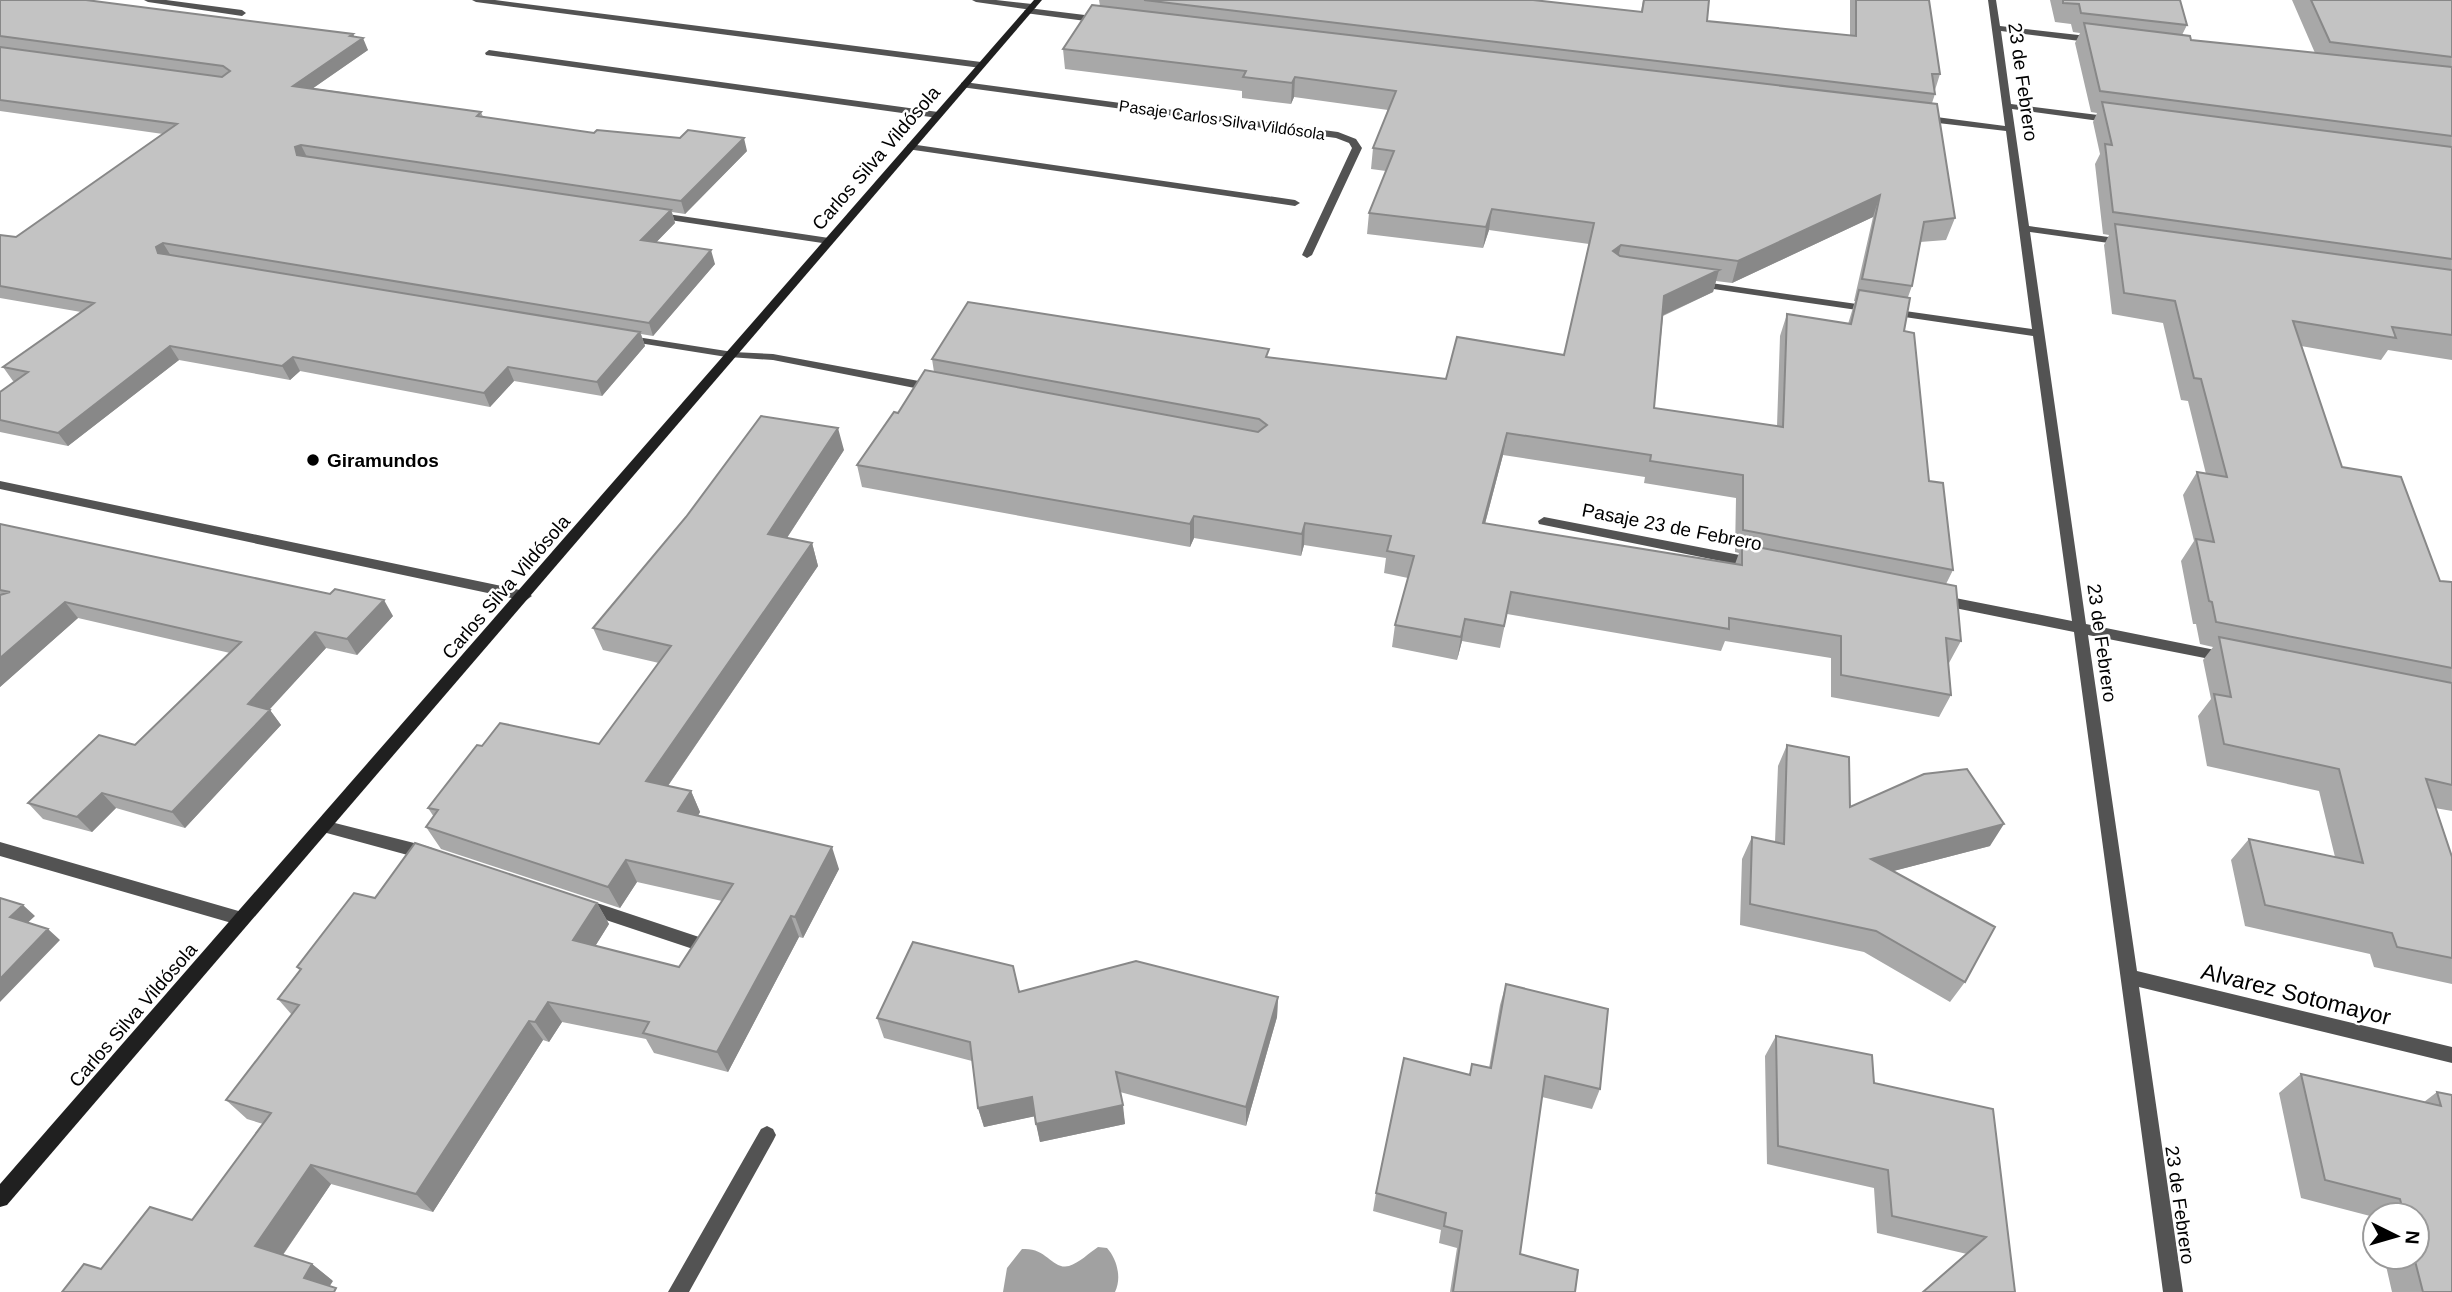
<svg xmlns="http://www.w3.org/2000/svg" width="2452" height="1292" font-family="Arial,sans-serif">
	<rect width="100%" height="100%" fill="#fff"/>
	<!-- water -->
	<path fill="#a1a1a1" d="M1098,1247L1107,1248C1117,1259 1122,1278 1115,1292H1003L1007,1268L1022,1249C1047,1247 1052,1270 1069,1266C1079,1263 1089,1253 1098,1247Z"/>
	<g fill="none" stroke-linecap="round" stroke-linejoin="round">
		<!-- lane -->
		<path fill="#535353" fill-rule="evenodd" d="M472,0H495L981,62L985,65L981,68L476,2Z
			M972,0H996L1032,4L1036,7L1032,10L976,2Z
			M489,50L938,112L943,115L938,118L486,55L485,53Z
			M624,335L733,352L739,355L733,358L620,340V336Z
			M0,481L525,591L532,596L525,601L0,489Z
			M0,842L242,912L248,914L250,919L248,924L242,926L0,856Z
			M767,1126L773,1129L776,1135L773,1141L689,1292H668L761,1129Z"/>
		<!-- street -->
		<path fill="#535353" fill-rule="evenodd" d="M144,0H166L242,10L246,13L242,16L148,2Z
			M1988,0H1996L2000,26L2096,37L2100,40L2096,43L2001,31L2011,104L2114,117L2119,120L2114,123L2012,109L2029,226L2123,239L2128,242L2123,245L2030,232L2086,624L2225,652L2232,657L2225,662L2088,635L2137,971L2452,1047V1063L2139,987L2183,1292H2163L2074,632L1940,605L1933,600L1940,595L2072,621L2033,336L1891,315L1885,312L1891,309L2032,329L2006,131L1921,121L1916,118L1921,115L2005,126Z
			M1028,8L1101,17L1105,20L1101,23L1025,13L1024,11Z
			M964,82L1338,132L1356,139L1362,148L1312,255L1307,258L1302,255L1352,148L1349,143L1336,138L961,87V83Z
			M910,144L1295,200L1300,203L1295,206L907,149V145Z
			M654,212L829,238L834,241L829,244L650,217V213Z
			M1697,281L1871,306L1877,309L1871,312L1693,286L1692,284Z
			M733,352L773,354L935,384L941,388L935,392L773,360L729,357L727,355Z
			M1544,517L1755,558L1762,563L1755,568L1539,524L1538,521Z
			M323,820L426,846L432,848L434,853L432,858L426,860L323,832L317,830L315,826L317,822Z
			M585,899L705,939L707,944L705,949L699,951L579,911L577,906L579,901Z"/>
		<!-- secondary -->
		<path fill="#202020" fill-rule="evenodd" d="M1034,0H1042L7,1205L0,1207V1184Z"/>
	</g>
	<!-- wall -->
	<path fill="#a8a8a8" fill-rule="evenodd" d="M0,0L353,34L354,37L368,50L313,88L481,112L483,117L594,133L747,151L685,214L672,212L675,223L656,242L715,264L653,336L641,334L645,346L602,396L514,381L490,407L300,371L290,380L179,360L68,446L0,432V392L15,381H13L3,367L81,312L0,298V235L16,237L163,134L0,111Z
		M1099,0H1534L1641,12L1643,0H1709L1707,21L1850,36V0H1929L1940,74L1935,90V94L1932,103L1955,218L1946,240L1920,242L1912,286L1908,297L1904,331L1929,481L1953,570L1946,584L1961,641L1949,663H1948L1951,695L1939,717L1831,697V658L1725,641L1721,651L1507,614L1500,648L1462,641L1457,660L1392,647L1395,625L1408,578L1384,573L1386,558L1304,545L1301,556L1194,538L1190,547L862,487L857,465L898,413L934,372L932,359L1268,357L1446,379L1564,355L1589,244L1489,230L1483,248L1367,234L1369,213L1386,171L1371,169L1373,148L1388,110L1294,97L1291,104L1242,98V91L1065,69L1063,49L1100,6ZM1873,217L1854,301H1855L1848,324L1787,314L1780,336L1777,426L1654,408L1663,316L1713,292L1716,281L1732,283ZM1503,455L1645,477L1644,483L1736,498L1735,552L1739,553L1735,564L1485,524Z
		M2050,0H2180L2187,25L2182,35L2191,40L2315,53L2292,0H2452V360L2388,350L2381,360L2301,346L2342,467L2440,581L2452,582V811L2435,808L2452,857V984L2374,967L2370,954L2245,926L2231,860L2249,839L2335,857L2319,791L2207,766L2198,716L2211,699L2203,660L2213,647L2200,644L2196,624H2193L2181,561L2194,541L2183,495L2197,472L2206,474L2188,401L2181,400L2163,323L2112,314L2104,245L2109,235L2103,234L2095,164L2100,154L2093,122L2097,113L2091,112L2075,43L2080,33L2073,32L2071,24L2055,22Z
		M844,450L787,538L812,543L818,566L668,786L691,791L700,812L698,816L839,869L803,938L799,937L728,1072L654,1053L646,1039L562,1022L549,1042L543,1040L433,1212L331,1184L283,1255L312,1264L333,1281L101,1269L192,1220L263,1124L247,1119L226,1100L292,1015L278,999L300,971L297,967L375,898L597,903L609,924L595,946L679,967L722,901L637,882L620,908L441,849L426,827L434,817L428,808L599,744L659,663L603,650L593,628Z
		M0,524L393,616L357,655L326,648L269,709L281,725L185,828L116,808L92,832L43,819L28,803L135,745L230,653L78,618L0,687Z
		M1787,745L1850,807L1990,846L1893,871L1965,982L1950,1002L1864,952L1740,925L1742,859L1752,837L1775,842L1778,766Z
		M1506,984L1600,1089L1592,1109L1542,1097L1520,1254L1575,1292H1450L1457,1248L1439,1243L1441,1230L1373,1211L1376,1193L1470,1075L1472,1064L1489,1068L1500,1005Z
		M1019,992L1278,997L1277,1017L1246,1126L1120,1092L1125,1124L1040,1142L1035,1116L984,1127L978,1108L972,1061L884,1038L877,1018Z
		M1776,1036L1874,1083L1993,1109L2015,1292L1967,1254L1877,1233L1874,1188L1767,1164L1765,1056Z
		M2301,1074L2424,1102L2437,1092L2452,1095V1292H2392L2384,1257H2417V1215H2375V1221L2374,1217L2301,1198L2279,1093Z"/>
	<!-- shaded-wall -->
	<path fill="#888" d="M353,34L357,42L363,38L368,50L299,98L293,86Z
		M1295,77L1294,97L1291,104L1292,83Z
		M744,138L747,151L685,214L681,201Z
		M301,145L307,157L297,155L295,147Z
		M1880,195L1873,217L1732,283L1738,261Z
		M1492,209L1489,230L1483,248L1486,227Z
		M671,210L675,223L645,254L641,240Z
		M163,243L171,256L158,253L156,247Z
		M1621,245L1616,266L1613,251Z
		M711,250L715,264L653,336L649,323Z
		M1719,270L1713,292L1659,317L1664,296Z
		M640,332L645,346L602,396L597,382Z
		M170,346L179,360L68,446L58,433Z
		M293,357L300,371L290,380L282,366Z
		M508,367L514,381L490,407L484,393Z
		M838,428L844,450L775,556L768,534Z
		M1507,433L1503,455L1479,546L1483,523Z
		M1194,516V538L1190,547V524Z
		M1305,523L1304,545L1301,556L1302,534Z
		M812,543L818,566L656,803L646,781Z
		M384,600L393,616L357,655L347,639Z
		M65,602L78,618L0,687V658Z
		M1465,619L1462,641L1457,660L1461,637Z
		M315,632L326,648L260,720L248,704Z
		M270,710L281,725L185,828L172,812Z
		M691,791L700,812L688,832L678,811Z
		M102,793L116,808L92,832L77,817Z
		M2004,824L1990,846L1859,880L1871,859Z
		M832,847L839,869L803,938L795,917Z
		M626,860L637,882L620,908L608,887Z
		M597,903L609,924L586,961L573,940Z
		M23,905L35,916L22,928L10,917Z
		M791,916L799,937L728,1072L717,1052Z
		M48,929L60,940L0,1002V979Z
		M1278,997L1277,1017L1246,1126V1107Z
		M548,1002L562,1022L549,1042L535,1022Z
		M529,1021L543,1040L433,1212L416,1194Z
		M1032,1097L1036,1116L984,1127L978,1108Z
		M1123,1105L1125,1124L1040,1142L1036,1124Z
		M311,1165L331,1184L277,1263L255,1246Z
		M312,1264L333,1281L326,1292L304,1278Z"/>
	<!-- building -->
	<path fill="#c3c3c3" stroke="#888" stroke-width="2" d="M0,0H86L353,34L350,36L363,38L293,86L481,112L477,116L594,133L597,130L680,138L688,130L744,138L681,201L301,145L295,147L297,155L671,210L641,240L711,250L649,323L163,243L156,247L158,253L640,332L597,382L508,367L484,393L293,357L282,366L170,346L58,433L0,420V392L28,372L3,367L94,303L0,286V235L16,237L177,124L0,100V47L222,77L230,71L223,66L0,36Z
		M1144,0H1533L1642,12L1644,0H1709L1707,21L1856,36V0H1929L1940,74H1932L1935,94Z
		M2063,0H2180L2187,25L2081,13L2079,4L2063,3Z
		M2311,0H2452V57L2330,42Z
		M1092,5L1937,104L1955,218L1924,222L1912,286L1862,279L1880,195L1738,261L1621,245L1613,251L1620,256L1719,270L1664,296L1654,408L1783,427L1787,314L1851,324L1859,290L1910,298L1904,331L1914,333L1929,481L1943,483L1953,570L1743,530V475L1650,461L1651,455L1507,433L1483,523L1742,565V544L1956,586L1961,641L1946,638L1951,695L1841,675V636L1729,618V629L1511,592L1504,626L1465,619L1461,637L1395,625L1414,556L1387,551L1391,536L1305,523L1302,534L1194,516L1190,524L857,465L894,412L898,413L925,370L1258,432L1267,425L1259,419L932,359L968,302L1269,349L1266,357L1446,379L1457,337L1564,355L1594,223L1492,209L1486,227L1369,213L1394,151L1373,148L1396,91L1295,77L1292,83L1243,77L1246,71L1063,49Z
		M2084,23L2190,36L2191,40L2452,67V136L2100,91Z
		M2102,102L2452,147V259L2113,212L2105,144L2112,145Z
		M2115,224L2452,270V335L2392,327L2396,338L2293,321L2342,467L2401,477L2440,581L2452,582V668L2216,622L2212,602L2209,601L2196,539L2214,542L2197,472L2227,477L2201,379L2194,378L2175,301L2124,293Z
		M761,416L838,428L768,534L812,543L646,781L691,791L678,811L832,847L795,917L791,916L717,1052L643,1033L649,1022L548,1002L535,1022L529,1021L416,1194L311,1165L255,1246L312,1264L304,1278L336,1288L334,1292H62L84,1264L101,1269L150,1207L192,1220L271,1113L226,1100L299,1005L278,999L301,969L297,967L354,893L375,898L415,843L597,903L573,940L679,967L733,884L626,860L608,887L426,827L438,810L428,808L477,745L482,746L500,723L599,744L671,646L593,628L686,517Z
		M0,524L330,594L335,589L384,600L347,639L315,632L248,704L270,710L172,812L102,793L77,817L28,803L99,735L135,745L241,642L65,602L0,658V595L10,592L0,590Z
		M2219,637L2452,683V785L2426,779L2452,857V958L2397,947L2392,933L2265,905L2249,839L2363,863L2339,769L2224,744L2214,694L2231,697Z
		M1787,745L1849,757L1850,807L1924,774L1967,769L2004,824L1871,859L1995,927L1965,982L1876,931L1750,904L1752,837L1784,844Z
		M0,898L23,905L10,917L48,929L0,979Z
		M913,942L1013,966L1019,992L1136,961L1278,997L1246,1107L1116,1072L1123,1105L1036,1124L1032,1097L978,1108L970,1042L877,1018Z
		M1506,984L1608,1009L1600,1089L1545,1076L1520,1254L1578,1270L1575,1292H1453L1462,1231L1444,1226L1446,1213L1376,1193L1404,1058L1470,1075L1472,1064L1491,1068Z
		M1776,1036L1872,1055L1874,1083L1993,1109L2015,1292H1923L1986,1237L1892,1216L1888,1170L1778,1146Z
		M2301,1074L2441,1106L2437,1092L2452,1095V1292H2423L2414,1257H2417V1215H2404L2400,1199L2325,1180Z"/>
	<!-- markers -->
	<circle fill="#000" stroke="#fff" stroke-width="2.5" cx="313" cy="460" r="7"/>
	<g text-anchor="middle" dominant-baseline="central" stroke-width="5" stroke-linejoin="round" paint-order="stroke">
		<!-- far-street labels -->
		<g font-size="16" fill="#000" stroke="#fff">
			<text transform="translate(1222 120) rotate(8)">Pasaje Carlos Silva Vildósola</text>
		</g>
		<!-- street labels -->
		<g font-size="19" fill="#000" stroke="#fff">
			<text transform="translate(2023 82) rotate(82)">23 de Febrero</text>
			<text transform="translate(876 158) rotate(-49)">Carlos Silva Vildósola</text>
			<text transform="translate(1672 527) rotate(11)">Pasaje 23 de Febrero</text>
			<text transform="translate(506 587) rotate(-49)">Carlos Silva Vildósola</text>
			<text transform="translate(2102 643) rotate(82)">23 de Febrero</text>
			<text transform="translate(133 1015) rotate(-49)">Carlos Silva Vildósola</text>
			<text transform="translate(2180 1205) rotate(82)">23 de Febrero</text>
		</g>
		<!-- poi labels -->
		<g font-size="19" font-weight="bold" fill="#000" stroke="#fff" text-anchor="start">
			<text x="327" y="460">Giramundos</text>
		</g>
		<!-- near-street labels -->
		<g font-size="23" fill="#000" stroke="#fff">
			<text transform="translate(2296 994) rotate(14)">Alvarez Sotomayor</text>
		</g>
	</g>
	<!-- north arrow -->
	<g transform="translate(2396 1236) rotate(95)"><circle r="33" fill="#ffffff" stroke="#999999" stroke-width="2"/>
	<path d="M0-5L12 26L0 18L-12 26Z" fill="#000000"/>
	<text y="-10" font-size="19" font-weight="bold" text-anchor="middle" fill="#000000">N</text>
	</g>
</svg>
